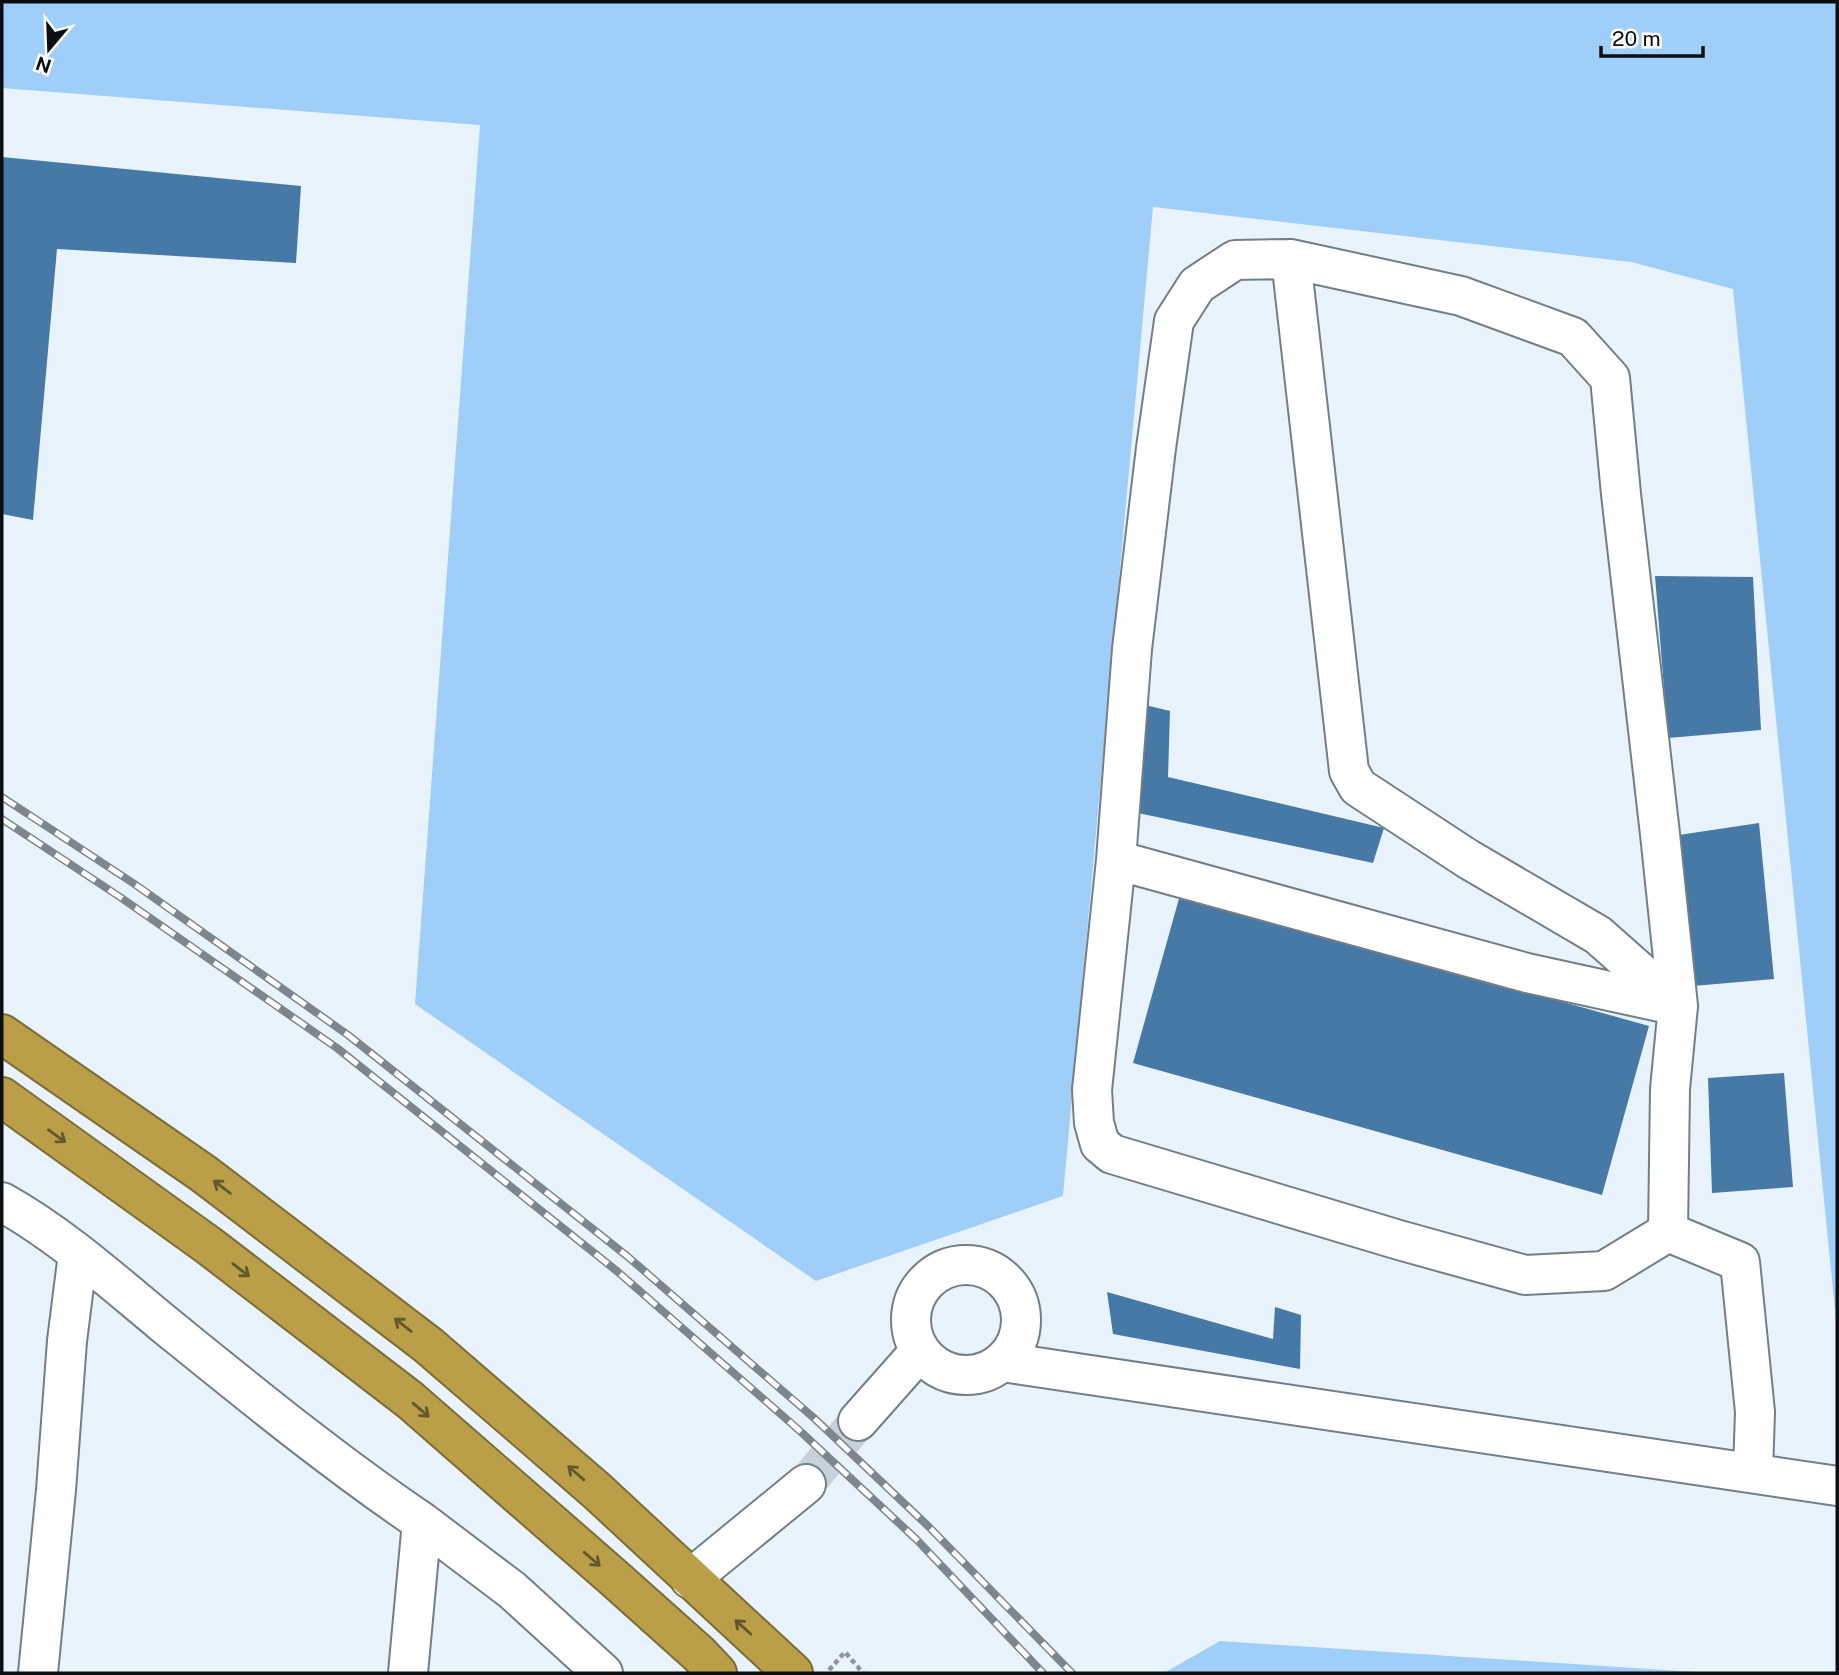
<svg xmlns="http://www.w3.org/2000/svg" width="1839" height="1675" font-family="'Public Sans',sans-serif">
	<rect width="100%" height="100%" fill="#e8f3fd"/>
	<!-- green -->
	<path fill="#9fcef8" d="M2,2H1837V1330L1733,289L1631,262L1153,207L1063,1196L816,1281L415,1004L480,125L2,88Z
		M1220,1641L1711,1673H1164Z"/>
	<!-- building -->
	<path fill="#4679a5" d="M2,157L301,186L296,263L57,249L33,520L2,514Z
		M1655,576L1753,577L1761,730L1668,738Z
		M1141,704L1170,711L1168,777L1384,828L1373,863L1138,813Z
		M1759,823L1774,979L1693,986L1679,835Z
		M1180,895L1649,1026L1602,1195L1133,1063Z
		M1784,1073L1793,1187L1712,1193L1708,1078Z
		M1107,1292L1273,1339L1275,1307L1301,1315L1300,1369L1113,1334Z"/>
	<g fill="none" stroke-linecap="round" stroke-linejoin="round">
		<!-- minor-tunnel -->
		<path stroke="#c7d1da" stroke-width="38" stroke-dasharray="38 19" stroke-linecap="butt" d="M806,1484L858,1421"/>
		<!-- minor casing -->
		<g stroke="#747e87" stroke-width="42">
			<path id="minor" d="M1291,259L1349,771L1358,787L1468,859L1598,935L1677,1005
				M1116,860L1132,649L1156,448L1174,321L1197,285L1235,260L1291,259L1461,296L1573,337L1610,378L1621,494L1660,834L1678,1006
				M2,1202C61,1235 112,1281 164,1324C248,1392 332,1461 422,1522L408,1673
				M1668,1232L1670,1089L1678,1006L1527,973L1116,860L1092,1090L1094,1123L1100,1144L1112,1154L1399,1240L1525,1275L1604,1271L1668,1232L1740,1262L1755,1412L1753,1472
				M911 1320a55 55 0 1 1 110 0a55 55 0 1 1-110 0Z
				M1002,1362L1837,1486
				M858,1421L920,1351
				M422,1522L512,1590L603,1673
				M690,1579L806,1484
				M38,1673L56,1490L67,1341L78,1254"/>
		</g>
		<!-- highway casing -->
		<g stroke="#7d6d35" stroke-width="42">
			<path id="highway" d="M2,1034L204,1174L428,1345L597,1491L793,1673
				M2,1097L208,1245L410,1400L614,1578L699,1654L717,1673"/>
		</g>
		<!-- path -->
		<path stroke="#8d959c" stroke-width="4.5" stroke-dasharray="5 3.5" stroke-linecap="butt" d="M829,1670L845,1652L863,1673"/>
		<!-- minor -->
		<use href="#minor" stroke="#fff" stroke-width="38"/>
		<!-- highway -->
		<use href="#highway" stroke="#ba9f48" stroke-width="38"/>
		<!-- rail casing -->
		<g stroke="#7e868d" stroke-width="8">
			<path id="rail" d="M2,797L133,883L348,1035L627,1256L814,1418L928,1526L1072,1673
				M2,819L120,897L337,1048L618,1272L800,1431L917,1540L1043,1673"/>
		</g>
		<!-- rail -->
		<use href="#rail" stroke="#fff" stroke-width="5" stroke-dasharray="16" stroke-linecap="butt"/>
	</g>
	<!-- one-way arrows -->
	<defs><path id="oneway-shaft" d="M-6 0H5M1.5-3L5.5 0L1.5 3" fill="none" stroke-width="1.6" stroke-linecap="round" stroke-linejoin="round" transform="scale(1.75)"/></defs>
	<g stroke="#62572d">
		<use href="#oneway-shaft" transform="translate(57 1136) rotate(36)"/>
		<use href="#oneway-shaft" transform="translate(222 1187) rotate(-143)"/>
		<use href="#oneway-shaft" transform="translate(241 1270) rotate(38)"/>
		<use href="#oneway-shaft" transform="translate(403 1325) rotate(-142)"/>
		<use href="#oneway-shaft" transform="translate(421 1410) rotate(41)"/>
		<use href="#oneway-shaft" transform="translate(576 1473) rotate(-139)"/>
		<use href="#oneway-shaft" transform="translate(592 1559) rotate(41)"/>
		<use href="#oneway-shaft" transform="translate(743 1627) rotate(-138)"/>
	</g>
	<!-- border -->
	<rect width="1839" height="1675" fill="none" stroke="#0b0f12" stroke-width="7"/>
	<!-- north arrow -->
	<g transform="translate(49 49) rotate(199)" stroke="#ffffff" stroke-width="5" paint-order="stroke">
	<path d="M0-5L12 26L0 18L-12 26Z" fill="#0b0f12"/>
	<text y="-10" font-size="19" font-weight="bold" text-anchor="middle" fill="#0b0f12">N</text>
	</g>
	<!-- scale -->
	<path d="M1601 46v10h102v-10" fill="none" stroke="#0b0f12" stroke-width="3.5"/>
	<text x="1612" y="46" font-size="21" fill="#0b0f12" stroke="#ffffff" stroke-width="5" paint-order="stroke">20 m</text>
</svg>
